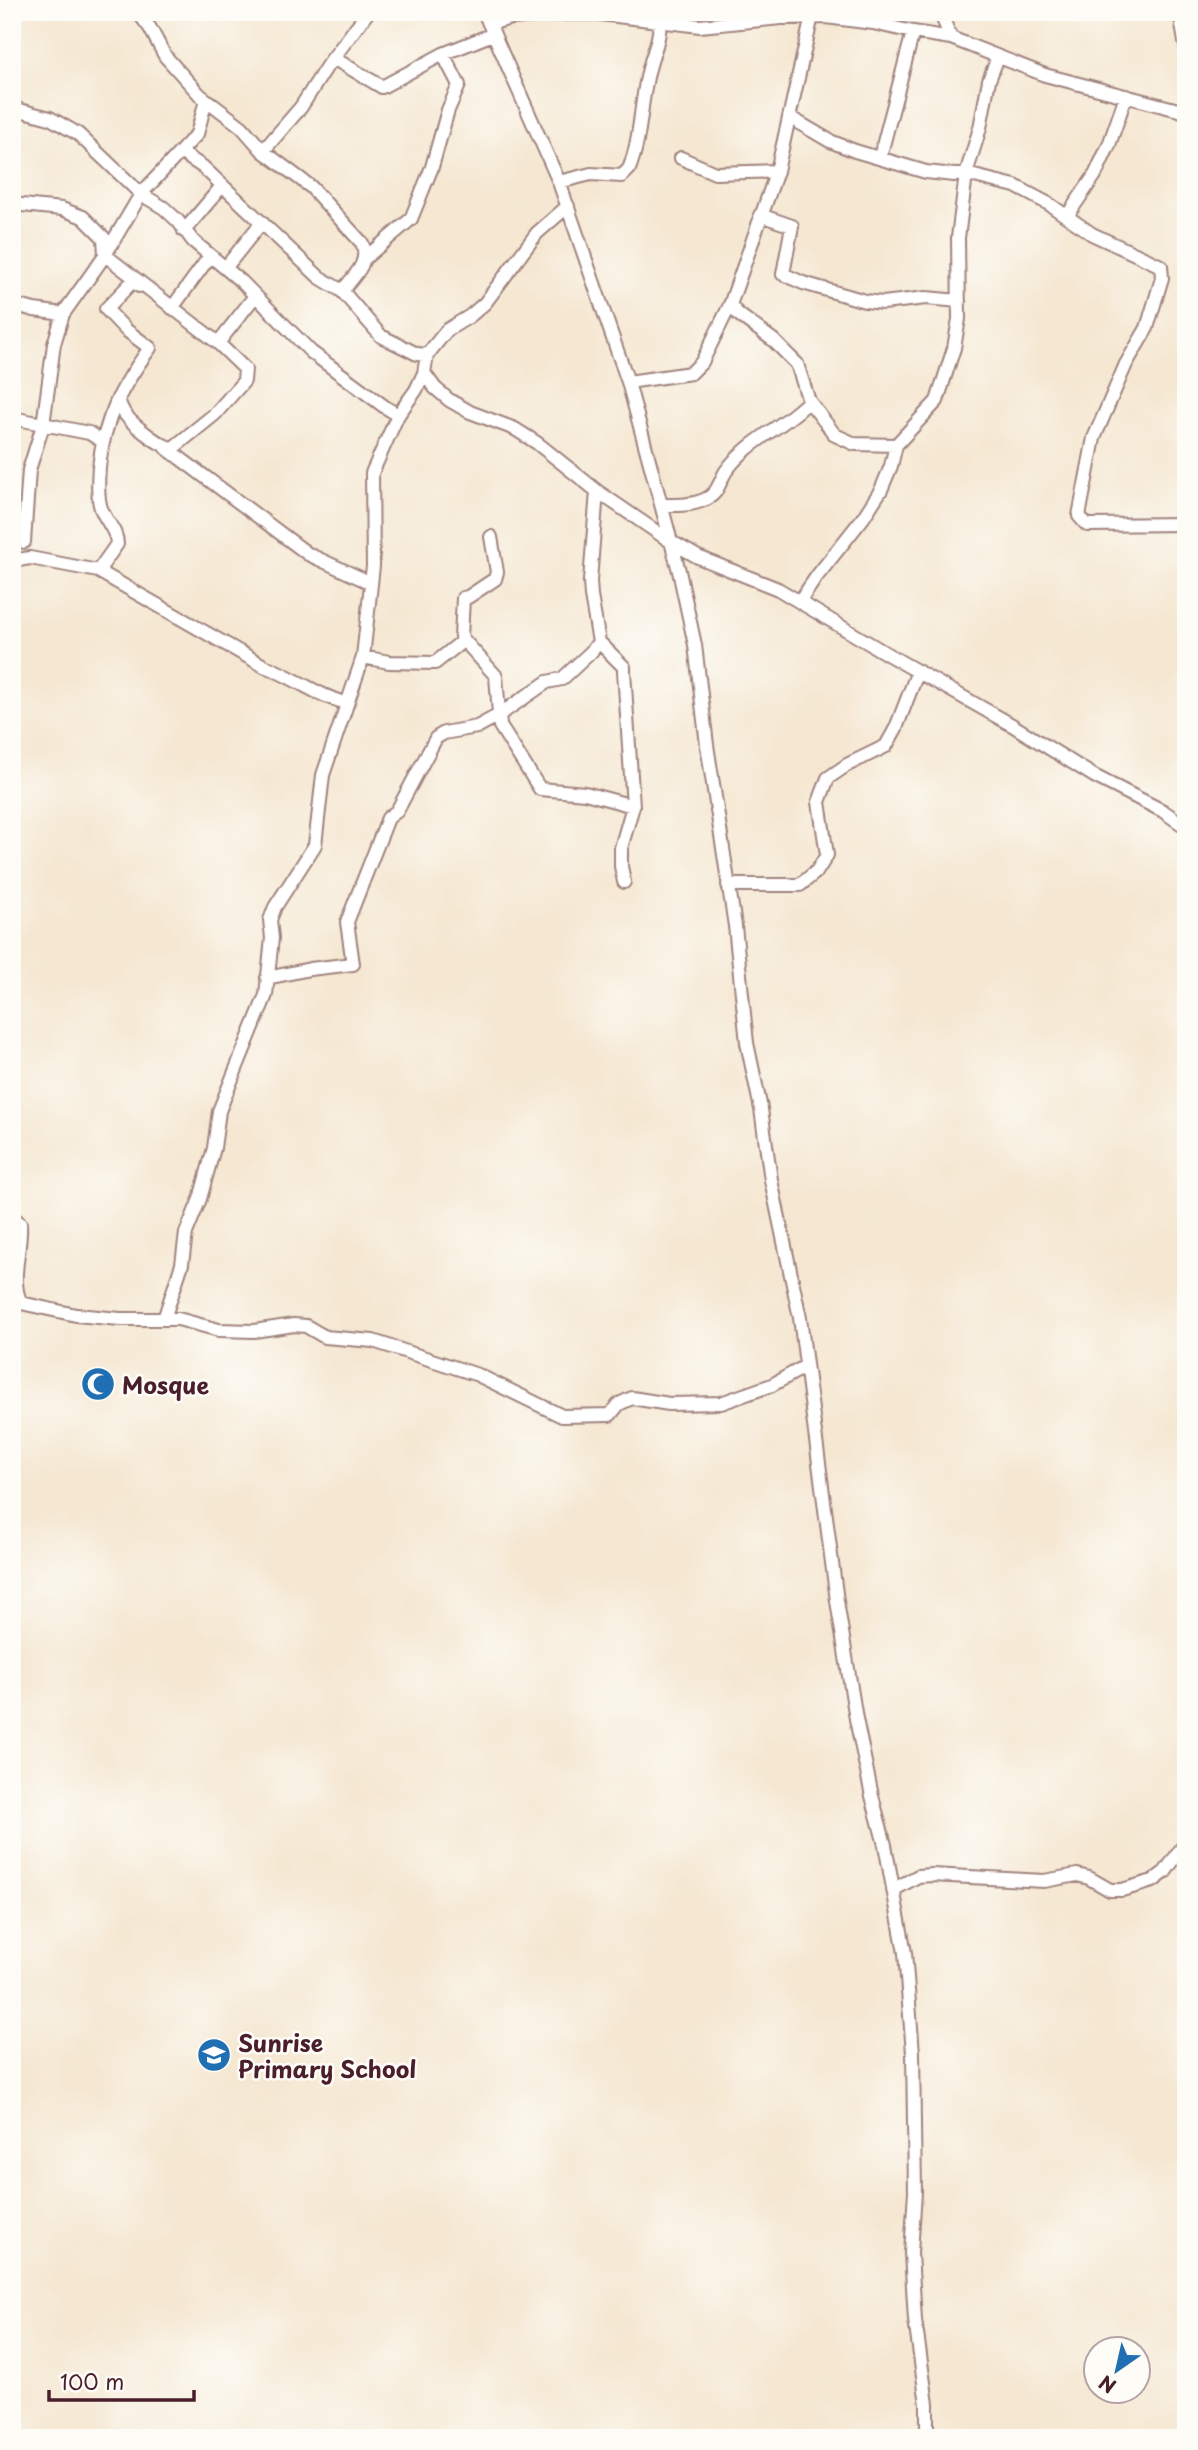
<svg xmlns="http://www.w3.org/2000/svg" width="1198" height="2450" font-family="'Playpen Sans',sans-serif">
	<rect width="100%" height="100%" fill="#fdfcf7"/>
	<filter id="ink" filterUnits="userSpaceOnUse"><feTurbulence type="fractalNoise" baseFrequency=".0143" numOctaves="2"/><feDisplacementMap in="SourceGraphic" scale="14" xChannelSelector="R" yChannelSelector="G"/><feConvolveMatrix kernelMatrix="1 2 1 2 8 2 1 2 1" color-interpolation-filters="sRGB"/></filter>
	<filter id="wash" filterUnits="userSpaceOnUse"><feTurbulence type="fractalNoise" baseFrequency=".00686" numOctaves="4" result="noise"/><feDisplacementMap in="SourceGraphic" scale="28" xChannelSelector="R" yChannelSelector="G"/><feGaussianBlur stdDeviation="1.57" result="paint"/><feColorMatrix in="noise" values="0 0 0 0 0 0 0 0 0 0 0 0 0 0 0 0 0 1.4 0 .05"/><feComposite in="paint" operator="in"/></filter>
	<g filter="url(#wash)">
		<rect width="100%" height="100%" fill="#f5e7d1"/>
	</g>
	<g filter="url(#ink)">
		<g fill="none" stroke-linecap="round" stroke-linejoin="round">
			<!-- minor casing -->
			<g stroke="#a0837e" stroke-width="16">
				<path id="minor" d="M138,12L150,28L165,56L200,95L242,127L263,151L311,187L362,243C371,262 353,277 342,291
					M484,12L559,182L628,382L679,571L695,645L707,745L735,926L747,1043L761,1109L771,1180L800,1318L837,1601L856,1719L872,1796L885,1845L905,1953L913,2053L915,2192L911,2253L915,2320L927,2404V2438
					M940,12L951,38
					M489,24L511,18L562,14H600L700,26L781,18L826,17L873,23L913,32L951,38L1045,75L1186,112
					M333,58L382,87L443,54
					M12,108L50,118L78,134L141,194L164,208L178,221L193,241L242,282L311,352L385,407L398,415L416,390L424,373
					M789,117L830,141L855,151L926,172L954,175L966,174L1015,186L1049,204L1092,234L1161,266L1162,278L1147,328L1126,364L1094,438L1079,516L1087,525L1186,524
					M263,151L301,107L327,66L368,12
					M180,152L203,167L319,277L342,291L381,336L417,354L427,355L424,373L435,388L449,400L470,412L515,429L537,443L597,491L670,541L698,557L778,589L887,654L1012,725L1094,776L1163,811L1186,827
					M880,157L913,32
					M681,158L715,173L777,171
					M559,182L591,174L622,176L629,169C642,137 640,99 650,65C654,50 663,31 658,16
					M12,204L62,209L83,217L104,238L105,255L218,343L245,369L244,381L215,414L173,448C160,447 127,421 122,409C120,406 119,402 118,398
					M760,215L792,226L783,274L803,283L865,301L883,303L926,298L959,301
					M1067,216L1095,175L1109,145L1126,96
					M184,231L222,186
					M364,259L411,219L432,167L448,110L459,85L443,54L493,34
					M226,267L262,222
					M12,304L34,310L63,314L105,255L141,194L197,134L206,100
					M730,305L738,314L773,340L797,364L809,401L835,435L855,444L896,445
					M172,308L210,256
					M218,343L255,296
					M427,355L447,330L470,316L485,303L537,233L568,206
					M628,382L691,373L702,362L730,305L777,171L812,16
					M12,418L89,433L97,438L102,439
					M165,447L308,554L371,583
					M597,491L590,581L591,596L599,642L624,667V671L633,806L621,848V866L624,882
					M661,505C675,505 690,506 704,500C718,495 719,482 726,471C747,441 784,427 809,401
					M491,537L497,572L495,579L468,597L463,598L461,637L496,676L500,726L540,789L585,793L633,806
					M24,542L29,470L43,425L54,344L63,314
					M12,561L30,558L98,571L264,666C293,676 318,697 347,703
					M98,571L117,544C117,529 103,519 100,505C97,492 98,479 99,467C104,418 122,386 150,348L126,330L106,309L133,281L139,286
					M800,601L817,576L863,518L881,490L891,466L896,445L937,401L954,348L959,319L958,238L966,174L980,128L989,80L998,57
					M363,657L389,662L435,663L464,640
					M728,885H800L817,871L827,855L819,802L828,778L847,765L886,746L896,728L918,671
					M267,978L310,969L353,964L347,922L388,818L397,811L436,738L444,733L477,727L499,715L547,682L562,679L591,652L599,642
					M12,1217L20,1223C22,1249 9,1279 21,1303L76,1315L120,1319H178L219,1330L254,1331L294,1325L306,1326L325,1337L373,1341L478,1375L562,1416L610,1415L619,1404L632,1398L669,1404L721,1403L772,1385L806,1366
					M164,1319L182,1264L186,1233L200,1199L214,1148L219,1111L266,995L272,938L270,920L275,907L315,845L323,775L363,657L373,566L372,473L398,415
					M893,1890L918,1876L932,1875L1044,1881L1077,1875L1089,1878L1110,1890H1122L1153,1881L1165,1872L1186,1842"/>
			</g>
			<!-- tertiary casing -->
			<g stroke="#a0837e" stroke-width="18">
				<path id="tertiary" d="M1181,12L1186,42"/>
			</g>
			<!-- minor -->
			<use href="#minor" stroke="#fff" stroke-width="12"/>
			<!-- tertiary -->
			<use href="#tertiary" stroke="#fff" stroke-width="14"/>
		</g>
	</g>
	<!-- icons -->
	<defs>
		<g id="mosque-disc" transform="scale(1.75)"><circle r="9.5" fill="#1f6fb2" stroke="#fdfcf7"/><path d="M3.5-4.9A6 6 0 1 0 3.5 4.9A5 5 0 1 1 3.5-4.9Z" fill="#fff"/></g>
		<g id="school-disc" transform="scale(1.75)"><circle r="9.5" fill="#1f6fb2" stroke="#fdfcf7"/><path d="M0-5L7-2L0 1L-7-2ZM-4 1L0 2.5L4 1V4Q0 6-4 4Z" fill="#fff"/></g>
	</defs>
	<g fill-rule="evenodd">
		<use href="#mosque-disc" x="98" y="1384"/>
		<use href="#school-disc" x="214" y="2055"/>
	</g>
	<g text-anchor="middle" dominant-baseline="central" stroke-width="5" stroke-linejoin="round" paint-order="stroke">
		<!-- poi labels -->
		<g font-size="23" font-weight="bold" fill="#4a1f2b" stroke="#fdfcf7" text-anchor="start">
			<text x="122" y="1384">Mosque</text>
			<text x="238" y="2042">Sunrise<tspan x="238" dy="26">Primary School</tspan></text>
		</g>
	</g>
	<!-- margin -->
	<rect width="1198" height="2450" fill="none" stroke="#fdfcf7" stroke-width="42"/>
	<!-- north arrow -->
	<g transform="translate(1117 2370) rotate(214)"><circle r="33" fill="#fdfcf7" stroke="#b5a4a5" stroke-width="2"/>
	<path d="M0-5L12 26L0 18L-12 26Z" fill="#1f6fb2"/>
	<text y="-10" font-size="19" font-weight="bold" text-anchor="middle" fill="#4a1f2b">N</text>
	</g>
	<!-- scale -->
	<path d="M49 2390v10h145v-10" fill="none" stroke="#4a1f2b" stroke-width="3.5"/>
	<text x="60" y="2390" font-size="21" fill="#4a1f2b" stroke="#fdfcf7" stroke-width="5" paint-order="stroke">100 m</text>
</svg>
